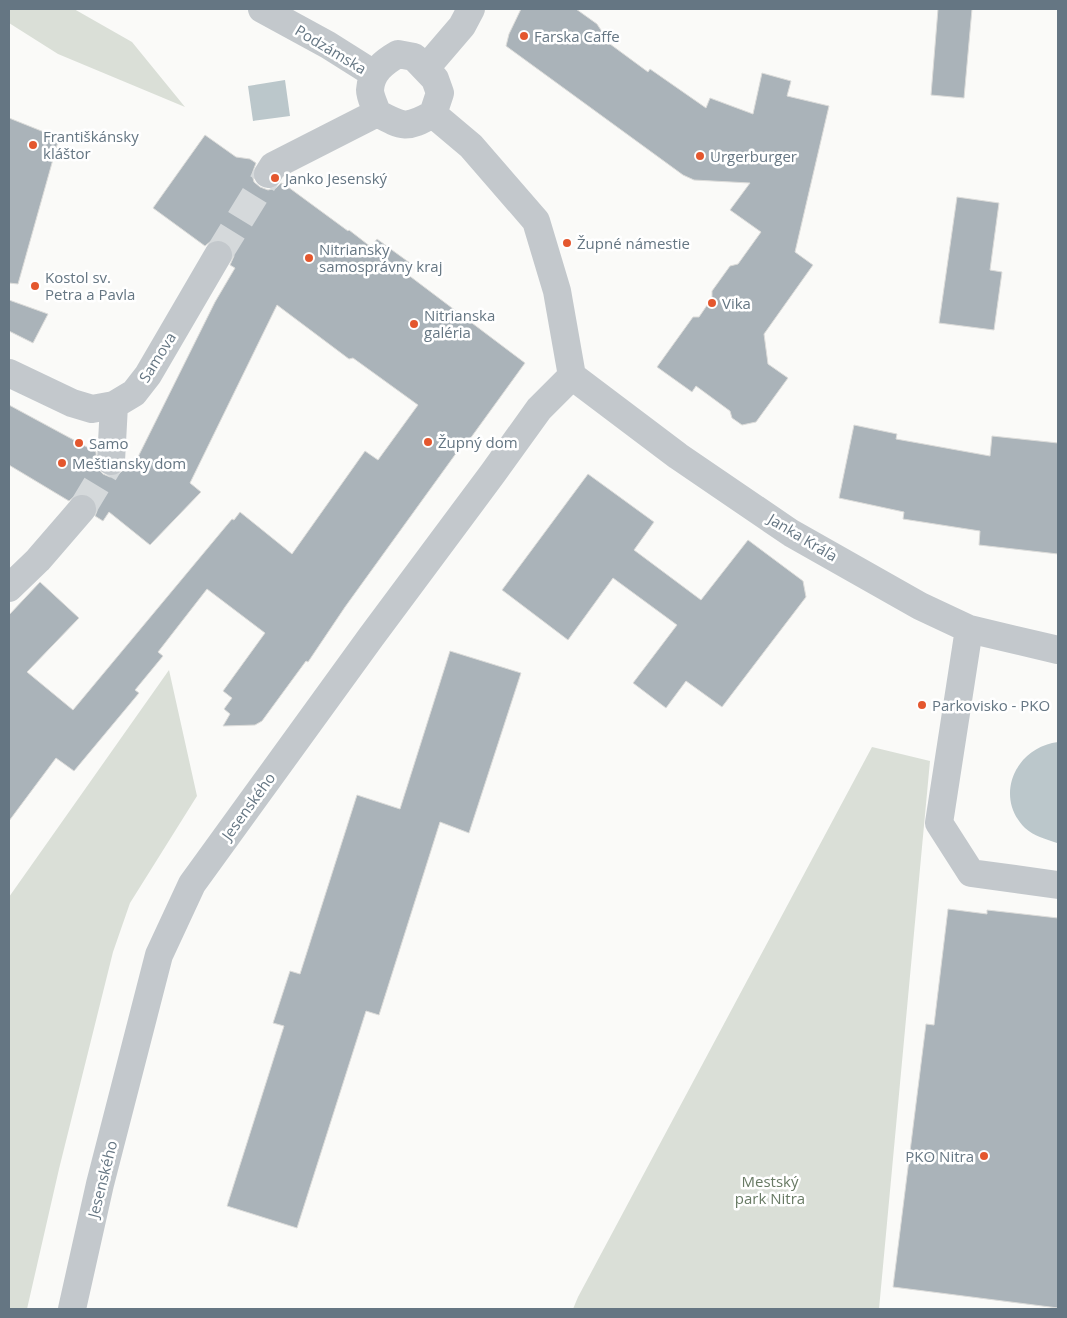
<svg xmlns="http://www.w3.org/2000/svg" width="1067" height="1318" font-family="'Open Sans',sans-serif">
	<rect width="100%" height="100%" fill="#fafaf8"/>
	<!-- green -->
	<path fill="#dadfd7" d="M9,9H74L132,42L185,107L58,54L9,23Z
		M169,670L197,796L130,903L113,952L59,1169L27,1309H9V897Z
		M872,747L930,761L879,1309H573L578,1297Z"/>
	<!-- water -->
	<path fill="#bbc7cb" d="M285,80L290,116L253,121L248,86Z
		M1058,742V842L1057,843C1045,839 1034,836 1025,828C993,796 1016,747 1058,742Z"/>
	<!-- building -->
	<path fill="#aab3b9" stroke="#dcdcda" d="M521,9H576L597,24L610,44L648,72L650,69L706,108L710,98L753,114L762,73L791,81L787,96L829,106L795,252L813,265L764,334L768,364L788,378L756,422L742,425L732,418L730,411L696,386L692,392L657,367L693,317H699L712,298V291L730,266L738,264L761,232L730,210L750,183L694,180L683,175L506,46L509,34Z
		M938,9H972L964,98L931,95Z
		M9,118L59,138L18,284L9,283Z
		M205,135L236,157L250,159L256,163L252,174L254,182L260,187L268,190L276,188L281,183L284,184L348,231L349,230L371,247L377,239L392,250L410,263L403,271L525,363L467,443L465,441L345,607L308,662L306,661L262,721L255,725L223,726L230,714L224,709L232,698L223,691L265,633L207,589L158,652L163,656L135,690L139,693L74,771L56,758L9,821V615L40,582L79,618L27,672L73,710L232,519L234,520L240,512L292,554L365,451L378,460L418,405L353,358L349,359L277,305L190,483L201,492L150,545L109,512L103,521L95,516L97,511V504L92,497L85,494H77L69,501L9,465V405L96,452L97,468L103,474L110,477L118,475L125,468L131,471L215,302L235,268L230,265L234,256L232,248L226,242L218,239L211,241L205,246L153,208Z
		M957,197L999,203L990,270L1002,272L994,330L939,323Z
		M9,300L48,314L33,343L9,331Z
		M854,425L897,434L896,439L990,456L992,436L1058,443V554L979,545L980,531L903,519L904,512L839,498Z
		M588,474L654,522L634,550L701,600L748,540L803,581L806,597L722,707L686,681L666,708L633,683L677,625L613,578L568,640L502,590Z
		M450,651L521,673L469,833L440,822L379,1015L366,1011L297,1228L227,1206L284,1026L273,1023L290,971L300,974L357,795L400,809Z
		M948,909L987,914V910L1058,918V1308L893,1287L926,1024L934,1025Z"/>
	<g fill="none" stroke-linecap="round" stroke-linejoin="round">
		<!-- minor-tunnel -->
		<path stroke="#d5d9db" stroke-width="28" stroke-dasharray="28 14" stroke-linecap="butt" d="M218,255L268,174
			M82,509L111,461"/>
		<!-- minor -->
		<path stroke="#c3c8cc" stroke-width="28" d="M262,9L328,45L374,74
			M398,54L414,57L435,79L440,93L433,114C406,129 403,127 377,113C375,106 370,97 370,90C371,72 384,62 398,54Z
			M426,68L462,26L471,9
			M433,114L471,146L536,221L557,291L572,376
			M268,174L273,166L377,113
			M9,373L72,403L92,409L114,405L134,393L148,375L218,255
			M572,376L678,456L791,533L920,606L969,629L1058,650
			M111,461L114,405
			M9,588L38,560L82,509
			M969,629L939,823L971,873L1058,885
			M72,1309L100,1184L159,955L192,884L371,637L493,473L539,409L572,376"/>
	</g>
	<!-- markers -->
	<g fill="#e4572e" stroke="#fff" stroke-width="2">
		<circle cx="524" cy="36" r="5"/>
		<circle cx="33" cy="145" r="5"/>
		<circle cx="700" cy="156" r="5"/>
		<circle cx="275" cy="178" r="5"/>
		<circle cx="567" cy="243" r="5"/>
		<circle cx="309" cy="258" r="5"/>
		<circle cx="35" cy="286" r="5"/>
		<circle cx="712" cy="303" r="5"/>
		<circle cx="414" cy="324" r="5"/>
		<circle cx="428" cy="442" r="5"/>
		<circle cx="79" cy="443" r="5"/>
		<circle cx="62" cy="463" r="5"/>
		<circle cx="922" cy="705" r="5"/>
		<circle cx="984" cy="1156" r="5"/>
	</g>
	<g text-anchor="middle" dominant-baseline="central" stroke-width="5" stroke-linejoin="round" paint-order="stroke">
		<!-- poi labels -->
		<g font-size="15" fill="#657683" stroke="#fff" text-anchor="start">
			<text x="534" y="36">Farska Caffe</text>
			<text x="43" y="136">Františkánsky<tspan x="43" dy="17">kláštor</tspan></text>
			<text x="710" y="156">Urgerburger</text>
			<text x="285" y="178">Janko Jesenský</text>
			<text x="577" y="243">Župné námestie</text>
			<text x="319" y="249">Nitriansky<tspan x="319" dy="17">samosprávny kraj</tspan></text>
			<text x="45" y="277">Kostol sv.<tspan x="45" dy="17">Petra a Pavla</tspan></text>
			<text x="722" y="303">Vika</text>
			<text x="424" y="315">Nitrianska<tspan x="424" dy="17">galéria</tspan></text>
			<text x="438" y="442">Župný dom</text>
			<text x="89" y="443">Samo</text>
			<text x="72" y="463">Meštiansky dom</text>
			<text x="932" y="705">Parkovisko - PKO</text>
			<text x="974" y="1156" text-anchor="end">PKO Nitra</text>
		</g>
		<!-- street labels -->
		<g font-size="15" fill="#657683" stroke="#fff">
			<text transform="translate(331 49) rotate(31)">Podzámska</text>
			<text transform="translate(157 357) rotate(-58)">Samova</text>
			<text transform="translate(803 537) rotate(31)">Janka Kráľa</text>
			<text transform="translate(248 806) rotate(-54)">Jesenského</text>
			<text transform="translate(102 1179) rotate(-76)">Jesenského</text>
		</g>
		<!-- park labels -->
		<g font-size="15" fill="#687a64" stroke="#fff">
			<text x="770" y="1181">Mestský<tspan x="770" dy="17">park Nitra</tspan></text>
		</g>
	</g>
	<!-- border -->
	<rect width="1067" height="1318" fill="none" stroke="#657683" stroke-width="20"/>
</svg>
